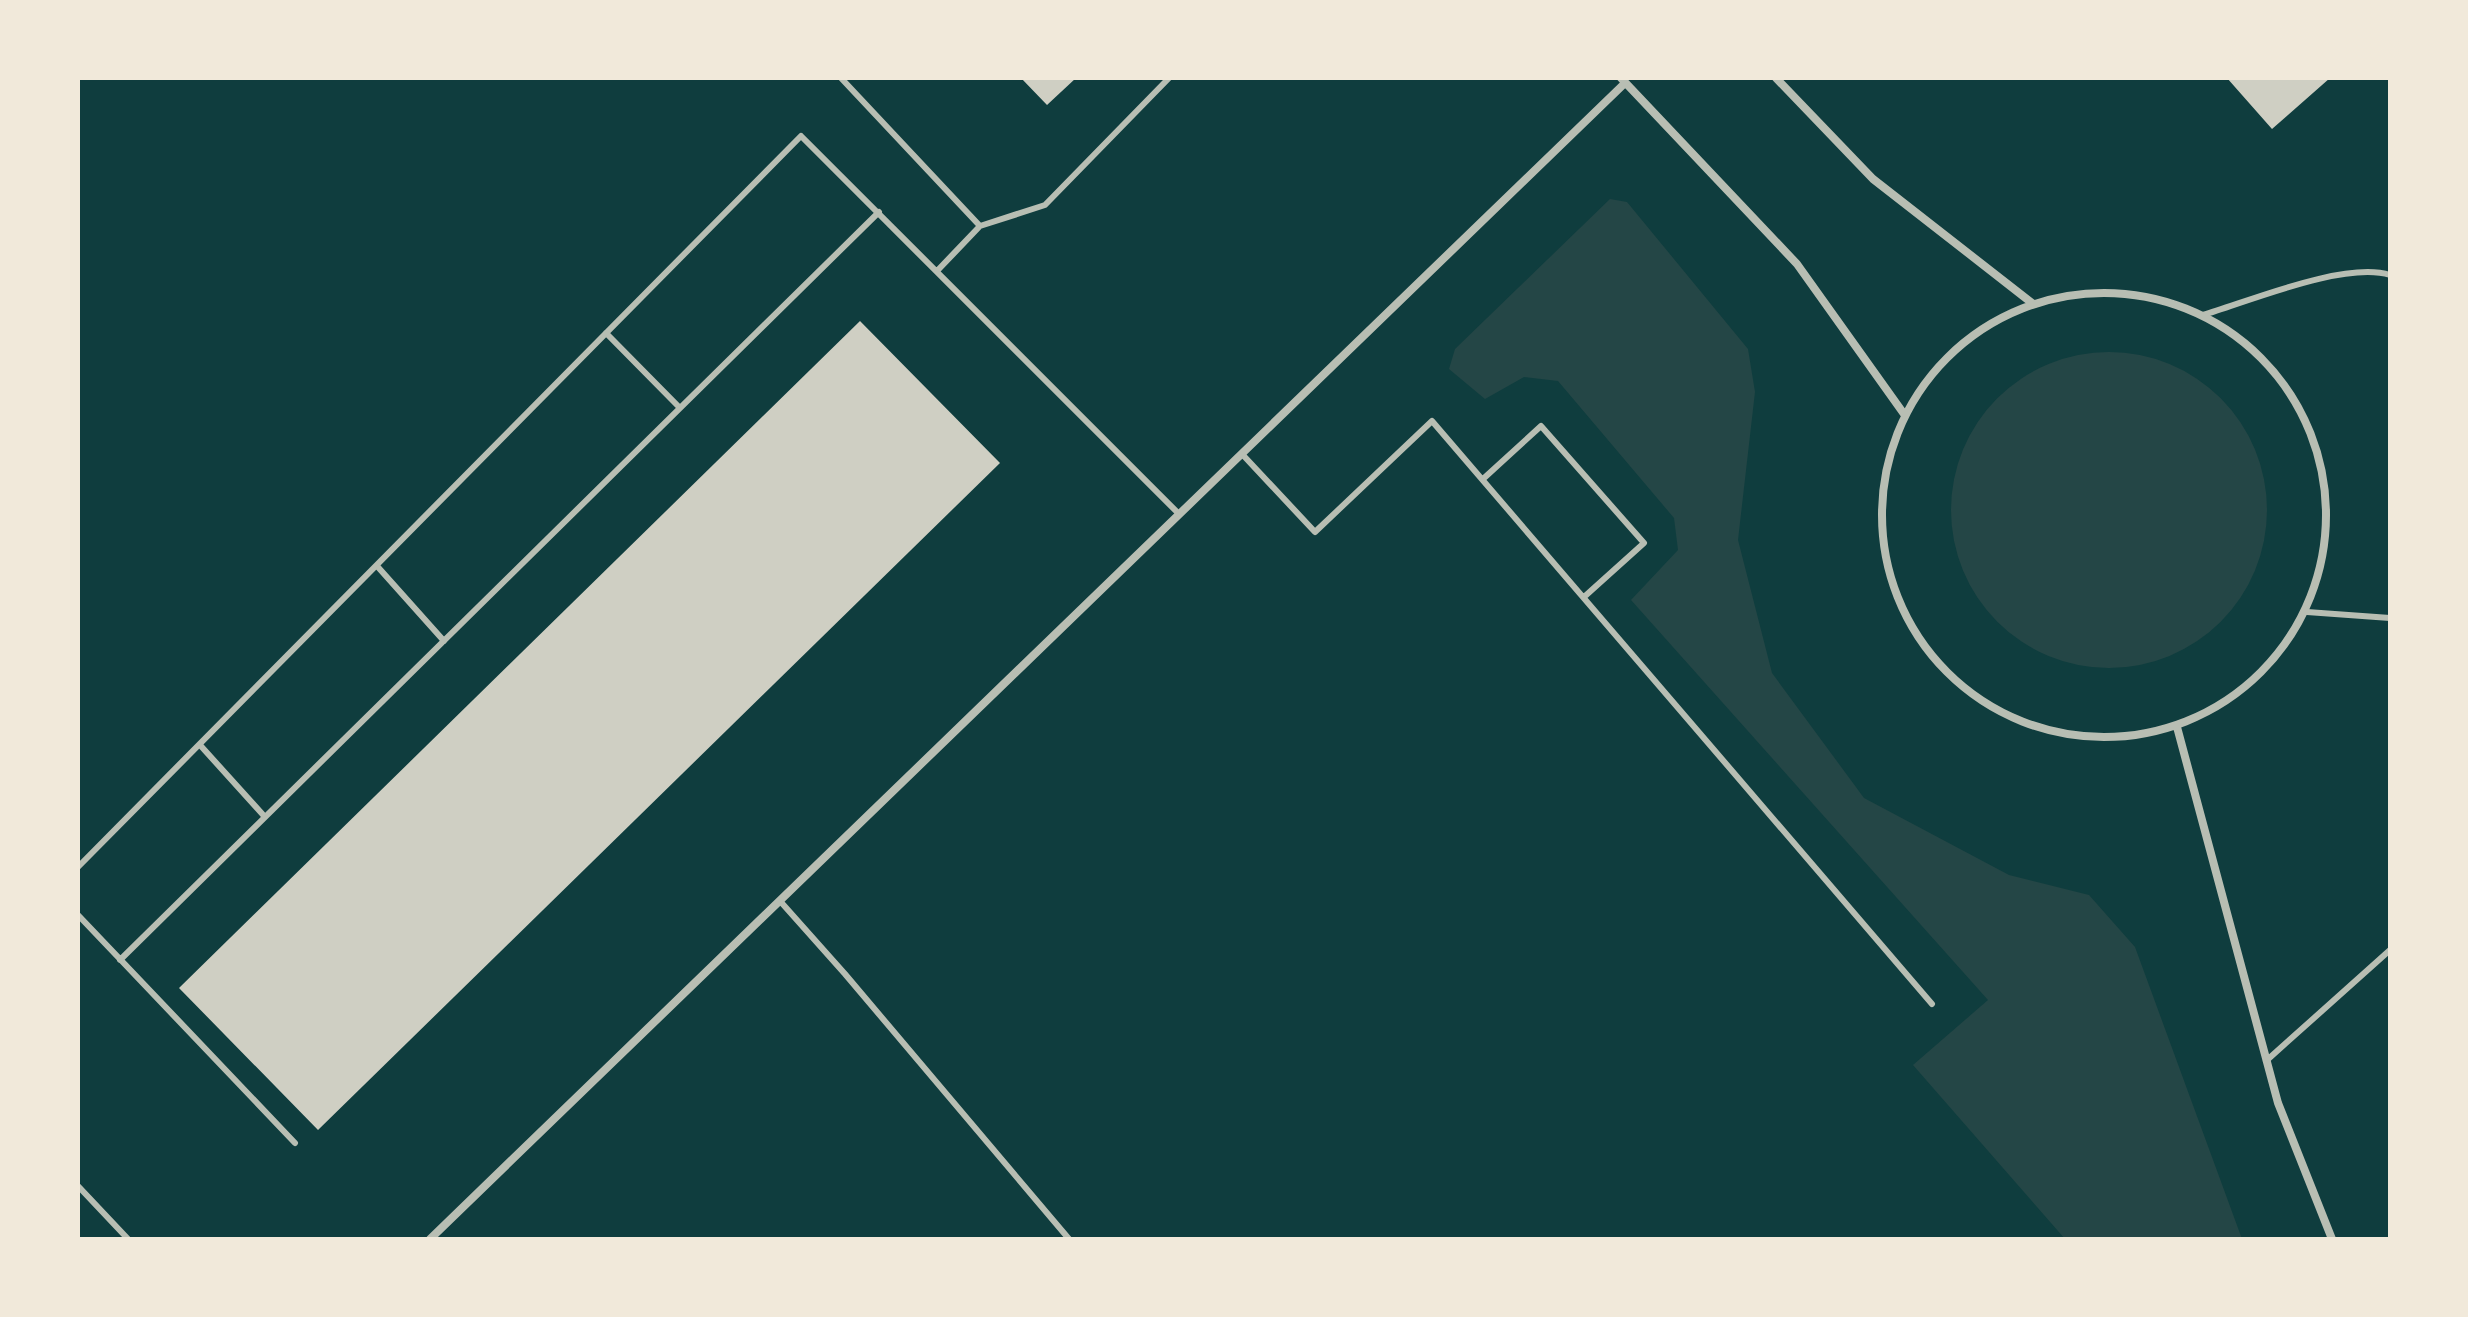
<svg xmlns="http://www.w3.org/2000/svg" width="2468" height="1317" font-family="Ubuntu,sans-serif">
	<rect width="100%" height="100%" fill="#0f3d3e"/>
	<!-- green -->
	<path fill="#244646" d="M1610,199L1627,202L1748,349L1755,392L1738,540L1772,673L1864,798L2009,875L2089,895L2135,947L2242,1239H2065L1913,1065L1988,1000L1631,600L1678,550L1674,518L1558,381L1524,377L1485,399L1449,369L1455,349Z
		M1951 510a158 158 0 1 1 316 0a158 158 0 1 1-316 0Z"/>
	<!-- building -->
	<path fill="#cfcfc3" d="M1021,78H1076L1047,105Z
		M2227,78H2330L2272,129Z
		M860,321L1000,463L318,1130L179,988Z"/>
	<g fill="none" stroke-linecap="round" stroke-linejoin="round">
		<!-- service -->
		<path stroke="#b8beb3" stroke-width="6" d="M841,78L980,226
			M937,271L980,226L1045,205L1169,78
			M2203,315C2250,301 2345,261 2390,275
			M606,333L680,408
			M1242,454L1315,532L1432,421L1932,1004
			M1483,479L1541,426L1644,543L1584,597
			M377,566L444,641
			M2307,612L2390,618
			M200,745L265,817
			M78,867L801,136L1179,514
			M780,901L845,974L1069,1239
			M78,915L295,1143
			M120,960L879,212
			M2266,1061L2390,950
			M78,1186L128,1239"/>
		<!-- minor -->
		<path stroke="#b8beb3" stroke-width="8" d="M1621,78L1797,264L1904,414
			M1776,78L1873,179L2032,303
			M1882 515a222 222 0 1 1 444 0a222 222 0 1 1-444 0Z
			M2177,727L2278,1103L2332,1239
			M430,1239L1625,83"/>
	</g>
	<!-- border -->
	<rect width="2468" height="1317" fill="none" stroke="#f1e9da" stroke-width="160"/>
</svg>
